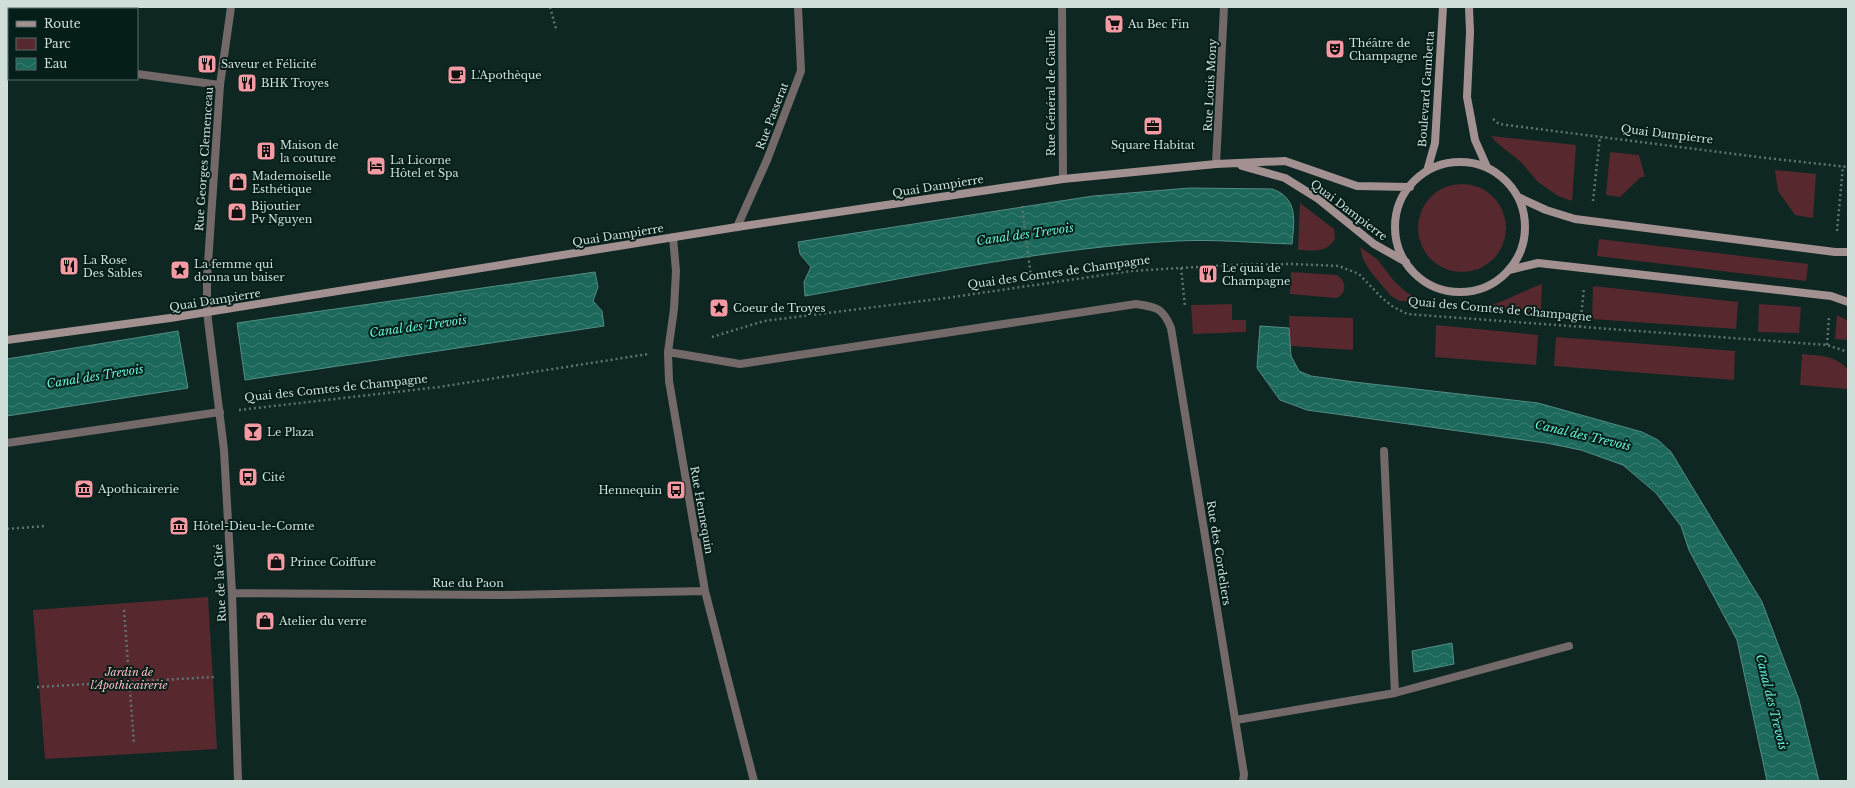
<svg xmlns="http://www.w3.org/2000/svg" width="1855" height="788" font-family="'Libre Baskerville',serif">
	<defs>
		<pattern id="water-waves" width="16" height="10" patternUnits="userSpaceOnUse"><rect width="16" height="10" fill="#1c695c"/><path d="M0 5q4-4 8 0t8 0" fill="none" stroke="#3c7e73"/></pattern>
	</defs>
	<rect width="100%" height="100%" fill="#0f2722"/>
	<!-- green -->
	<path fill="#57292e" d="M1491,136L1576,145L1572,201L1558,196L1538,182L1521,162L1497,143Z
		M1610,152L1639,155L1645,177H1641L1620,197L1606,195Z
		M1775,170L1816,174L1813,218L1795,215L1778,191Z
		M1418 228a44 44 0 1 1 88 0a44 44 0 1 1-88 0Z
		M1300,203L1334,229L1335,239C1325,254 1314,250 1298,250Z
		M1599,239L1808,264L1806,281L1597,256Z
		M1360,247L1377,259L1394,281L1406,292L1422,302L1400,301L1391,296L1370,271L1363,259Z
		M1291,272L1337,275C1347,281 1347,294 1336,298L1290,294Z
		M1542,284L1541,313L1486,307C1506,301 1523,291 1542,284Z
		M1593,286L1738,302L1736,329L1592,319Z
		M1232,304V320H1246V332L1193,334L1191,305Z
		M1759,304L1801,307L1799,333L1758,332Z
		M1837,315L1848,321V340L1835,339Z
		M1289,316L1353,318V350L1290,346Z
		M1436,325L1538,335L1536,365L1435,357Z
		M1556,337L1735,351L1734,380L1554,366Z
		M1802,354C1822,356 1833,355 1848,369V389L1800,385Z
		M208,597L217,749L45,759L33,610Z"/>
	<!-- water -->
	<path fill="url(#water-waves)" stroke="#528c82" d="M1190,188L1272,189C1299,198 1294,222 1292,244C1254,243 1215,239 1177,241C1053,247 928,274 805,296L804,282L811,267L800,254L798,242L1093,196Z
		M595,272L598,287L593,301L602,311L604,326L245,380L237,323Z
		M1260,326L1289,328L1291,356L1299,371L1311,376L1354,382L1538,403L1642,432L1658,440L1671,452L1762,602L1799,700L1819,781H1767L1737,640L1689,550L1681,526L1656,493L1623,465L1581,450L1546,443L1307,410L1280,400L1257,368Z
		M178,331L188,388L7,416V359Z
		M1452,643L1454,664L1414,672L1412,651Z"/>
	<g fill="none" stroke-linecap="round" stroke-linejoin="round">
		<!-- path -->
		<path stroke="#5f736f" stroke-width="2.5" stroke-dasharray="2 3" stroke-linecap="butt" d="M550,7L556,29
			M1493,119L1499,124L1766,158L1848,167
			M1593,201L1600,136
			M1022,206L1032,285
			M1837,231L1843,166
			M1181,268L1185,306
			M1580,327L1584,288
			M712,337L764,321L946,298L1131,271L1229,265L1292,264L1339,266L1359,274L1382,298L1392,306L1407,314L1827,345L1848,352
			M1827,345L1829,317
			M239,410L439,387L648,354
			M7,529L45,526
			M124,610L134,744
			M37,687L214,677"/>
		<!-- service -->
		<path stroke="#746969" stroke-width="8" d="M737,227L767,160L801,71L798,7
			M1384,451L1395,693
			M1236,720L1395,693L1569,646"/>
		<!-- pedestrian -->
		<path stroke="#746969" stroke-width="8" d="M7,56H9
			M137,74L220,85"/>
		<!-- minor -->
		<path stroke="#746969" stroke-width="8" d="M231,7L220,85L207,278V312L224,450L232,593L238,781
			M1062,7L1063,179
			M1216,164L1224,7
			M673,237L676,271L674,309L668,352L669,381L705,591L754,781
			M668,352L740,364L1136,304C1157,307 1163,308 1171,328L1244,774L1243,781
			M7,443L220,412
			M232,593L503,595L705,591"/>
		<!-- secondary -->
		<path stroke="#a39192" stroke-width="8" d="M1469,7L1470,32L1467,97L1475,140L1487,167
			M1395 227a65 65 0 1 1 130 0a65 65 0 1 1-130 0Z
			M1242,166L1285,178L1317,198L1374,244L1406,262
			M1427,171L1435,143L1443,7
			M1518,197L1546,210L1575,219L1835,252H1848
			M1509,270L1538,263L1831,296L1848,302
			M7,340L170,318L737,227L1063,179L1216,164L1285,161L1357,186L1410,187"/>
	</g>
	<!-- icons -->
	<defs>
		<g id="supermarket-square" transform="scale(1)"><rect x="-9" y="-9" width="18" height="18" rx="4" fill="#f49aa3" stroke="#051e19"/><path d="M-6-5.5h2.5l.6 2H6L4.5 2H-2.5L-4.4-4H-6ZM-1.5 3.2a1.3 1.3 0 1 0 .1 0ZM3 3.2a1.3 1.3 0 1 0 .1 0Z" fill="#111"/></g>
		<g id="theatre-square" transform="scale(1)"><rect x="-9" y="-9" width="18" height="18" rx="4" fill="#f49aa3" stroke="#051e19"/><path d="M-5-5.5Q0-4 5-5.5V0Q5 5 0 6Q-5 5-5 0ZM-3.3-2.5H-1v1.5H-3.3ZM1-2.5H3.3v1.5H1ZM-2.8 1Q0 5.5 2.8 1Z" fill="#111"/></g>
		<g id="restaurant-square" transform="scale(1)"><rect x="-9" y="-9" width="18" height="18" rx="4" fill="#f49aa3" stroke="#051e19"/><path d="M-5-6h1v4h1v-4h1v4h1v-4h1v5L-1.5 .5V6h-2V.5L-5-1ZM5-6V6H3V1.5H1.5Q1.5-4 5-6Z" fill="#111"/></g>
		<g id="cafe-square" transform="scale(1)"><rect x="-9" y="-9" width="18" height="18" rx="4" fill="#f49aa3" stroke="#051e19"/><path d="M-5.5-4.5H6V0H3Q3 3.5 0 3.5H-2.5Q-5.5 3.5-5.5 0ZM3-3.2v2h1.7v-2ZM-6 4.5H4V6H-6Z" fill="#111"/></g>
		<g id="office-square" transform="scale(1)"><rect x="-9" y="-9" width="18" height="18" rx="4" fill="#f49aa3" stroke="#051e19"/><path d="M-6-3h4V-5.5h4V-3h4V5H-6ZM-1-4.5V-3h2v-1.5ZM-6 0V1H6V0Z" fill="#111"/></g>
		<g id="building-square" transform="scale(1)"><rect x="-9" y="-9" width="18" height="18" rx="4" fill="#f49aa3" stroke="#051e19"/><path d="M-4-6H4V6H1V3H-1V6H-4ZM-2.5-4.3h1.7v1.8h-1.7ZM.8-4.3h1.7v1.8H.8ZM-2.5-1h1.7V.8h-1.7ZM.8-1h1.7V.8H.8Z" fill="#111"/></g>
		<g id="hotel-square" transform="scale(1)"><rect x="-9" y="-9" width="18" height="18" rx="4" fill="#f49aa3" stroke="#051e19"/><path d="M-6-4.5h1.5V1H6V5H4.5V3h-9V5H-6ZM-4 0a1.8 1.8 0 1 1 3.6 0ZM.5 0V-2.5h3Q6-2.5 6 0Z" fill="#111"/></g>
		<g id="shop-square" transform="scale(1)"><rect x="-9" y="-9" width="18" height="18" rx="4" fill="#f49aa3" stroke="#051e19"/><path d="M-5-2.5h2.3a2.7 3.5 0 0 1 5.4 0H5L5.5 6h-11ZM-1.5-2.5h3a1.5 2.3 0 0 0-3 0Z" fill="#111"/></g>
		<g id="sight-square" transform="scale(1)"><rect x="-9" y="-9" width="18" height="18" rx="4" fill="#f49aa3" stroke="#051e19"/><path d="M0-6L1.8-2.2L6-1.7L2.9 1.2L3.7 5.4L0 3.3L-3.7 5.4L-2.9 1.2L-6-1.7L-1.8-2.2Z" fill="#111"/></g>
		<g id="bar-square" transform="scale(1)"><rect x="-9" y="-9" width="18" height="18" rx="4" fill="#f49aa3" stroke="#051e19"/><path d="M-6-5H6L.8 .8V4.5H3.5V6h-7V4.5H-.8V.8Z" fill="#111"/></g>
		<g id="bus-square" transform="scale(1)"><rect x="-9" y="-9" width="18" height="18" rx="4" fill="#f49aa3" stroke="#051e19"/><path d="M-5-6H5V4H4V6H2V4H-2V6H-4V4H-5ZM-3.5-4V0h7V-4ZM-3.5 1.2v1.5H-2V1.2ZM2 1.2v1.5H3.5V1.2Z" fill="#111"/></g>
		<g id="museum-square" transform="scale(1)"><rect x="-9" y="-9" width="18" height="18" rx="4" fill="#f49aa3" stroke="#051e19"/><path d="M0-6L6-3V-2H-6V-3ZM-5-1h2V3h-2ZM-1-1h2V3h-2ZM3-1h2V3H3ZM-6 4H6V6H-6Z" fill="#111"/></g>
	</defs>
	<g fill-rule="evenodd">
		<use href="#supermarket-square" x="1114" y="24"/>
		<use href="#theatre-square" x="1335" y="49"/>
		<use href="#restaurant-square" x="207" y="64"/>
		<use href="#cafe-square" x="457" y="75"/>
		<use href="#restaurant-square" x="247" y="83"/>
		<use href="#office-square" x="1153" y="126"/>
		<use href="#building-square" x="266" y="151"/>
		<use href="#hotel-square" x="376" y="166"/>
		<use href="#shop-square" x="238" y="182"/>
		<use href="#shop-square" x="237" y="212"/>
		<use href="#restaurant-square" x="69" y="266"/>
		<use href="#sight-square" x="180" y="270"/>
		<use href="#restaurant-square" x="1208" y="274"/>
		<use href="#sight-square" x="719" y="308"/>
		<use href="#bar-square" x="253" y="432"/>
		<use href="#bus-square" x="248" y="477"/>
		<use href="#museum-square" x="84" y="489"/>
		<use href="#bus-square" x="676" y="490"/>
		<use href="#museum-square" x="179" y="526"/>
		<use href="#shop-square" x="276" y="562"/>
		<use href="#shop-square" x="265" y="621"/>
	</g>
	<g text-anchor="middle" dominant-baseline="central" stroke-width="4" stroke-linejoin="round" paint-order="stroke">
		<!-- poi labels -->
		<g font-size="11" fill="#d1dfdb" stroke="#051e19" text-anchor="start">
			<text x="1128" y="24">Au Bec Fin</text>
			<text x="1349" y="43">Théâtre de<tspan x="1349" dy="13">Champagne</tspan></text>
			<text x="221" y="64">Saveur et Félicité</text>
			<text x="471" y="75">L'Apothèque</text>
			<text x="261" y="83">BHK Troyes</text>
			<text x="280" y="145">Maison de<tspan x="280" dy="13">la couture</tspan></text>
			<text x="1153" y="145" text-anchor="middle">Square Habitat</text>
			<text x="390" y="160">La Licorne<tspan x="390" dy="13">Hôtel et Spa</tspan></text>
			<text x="252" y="176">Mademoiselle<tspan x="252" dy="13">Esthétique</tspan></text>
			<text x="251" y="206">Bijoutier<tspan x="251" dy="13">Pv Nguyen</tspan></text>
			<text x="83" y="260">La Rose<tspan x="83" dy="13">Des Sables</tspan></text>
			<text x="194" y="264">La femme qui<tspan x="194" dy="13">donna un baiser</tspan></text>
			<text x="1222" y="268">Le quai de<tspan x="1222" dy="13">Champagne</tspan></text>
			<text x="733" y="308">Coeur de Troyes</text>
			<text x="267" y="432">Le Plaza</text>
			<text x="262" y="477">Cité</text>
			<text x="98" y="489">Apothicairerie</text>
			<text x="662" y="490" text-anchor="end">Hennequin</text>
			<text x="193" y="526">Hôtel-Dieu-le-Comte</text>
			<text x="290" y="562">Prince Coiffure</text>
			<text x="279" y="621">Atelier du verre</text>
		</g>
		<!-- street labels -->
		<g font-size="11" fill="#d1dfdb" stroke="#051e19">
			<text transform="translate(1210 85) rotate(-87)">Rue Louis Mony</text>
			<text transform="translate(1426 89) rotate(-86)">Boulevard Gambetta</text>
			<text transform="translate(1051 93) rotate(-90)">Rue Général de Gaulle</text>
			<text transform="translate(772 116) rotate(-69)">Rue Passerat</text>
			<text transform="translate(1667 134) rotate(7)">Quai Dampierre</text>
			<text transform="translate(204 159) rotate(-86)">Rue Georges Clemenceau</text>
			<text transform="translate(938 186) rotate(-9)">Quai Dampierre</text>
			<text transform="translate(1349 210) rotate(37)">Quai Dampierre</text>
			<text transform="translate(618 235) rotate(-9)">Quai Dampierre</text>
			<text transform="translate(1059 272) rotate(-8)">Quai des Comtes de Champagne</text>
			<text transform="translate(215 300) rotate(-9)">Quai Dampierre</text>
			<text transform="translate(1500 309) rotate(5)">Quai des Comtes de Champagne</text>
			<text transform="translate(336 388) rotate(-6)">Quai des Comtes de Champagne</text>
			<text transform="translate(702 510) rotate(80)">Rue Hennequin</text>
			<text transform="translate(1219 553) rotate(81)">Rue des Cordeliers</text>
			<text transform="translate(220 583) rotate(-93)">Rue de la Cité</text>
			<text x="468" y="583">Rue du Paon</text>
		</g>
		<!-- park labels -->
		<g font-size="11" font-style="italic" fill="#febdc2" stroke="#051e19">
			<text x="129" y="672">Jardin de<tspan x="129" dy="13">l'Apothicairerie</tspan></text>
		</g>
		<!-- water labels -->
		<g font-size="12" font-style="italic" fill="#68f1d7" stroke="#051e19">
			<text transform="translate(1025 234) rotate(-8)">Canal des Trevois</text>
			<text transform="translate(418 326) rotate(-8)">Canal des Trevois</text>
			<text transform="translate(95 376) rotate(-9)">Canal des Trevois</text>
			<text transform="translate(1583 435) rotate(13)">Canal des Trevois</text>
			<text transform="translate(1772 702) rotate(76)">Canal des Trevois</text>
		</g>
	</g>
	<!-- border -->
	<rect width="1855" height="788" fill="none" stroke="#d1dfdb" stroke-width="16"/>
	<!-- legend -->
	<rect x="8" y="8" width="130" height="72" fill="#051e19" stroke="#576b67"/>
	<rect x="16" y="21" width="20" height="6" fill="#a39192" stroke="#576b67"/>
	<text x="44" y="28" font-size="12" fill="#d1dfdb">Route</text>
	<rect x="16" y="38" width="20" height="12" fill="#57292e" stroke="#576b67"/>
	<text x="44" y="48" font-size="12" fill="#d1dfdb">Parc</text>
	<rect x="16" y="58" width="20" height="12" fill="url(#water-waves)" stroke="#576b67"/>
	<text x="44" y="68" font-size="12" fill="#d1dfdb">Eau</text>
</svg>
